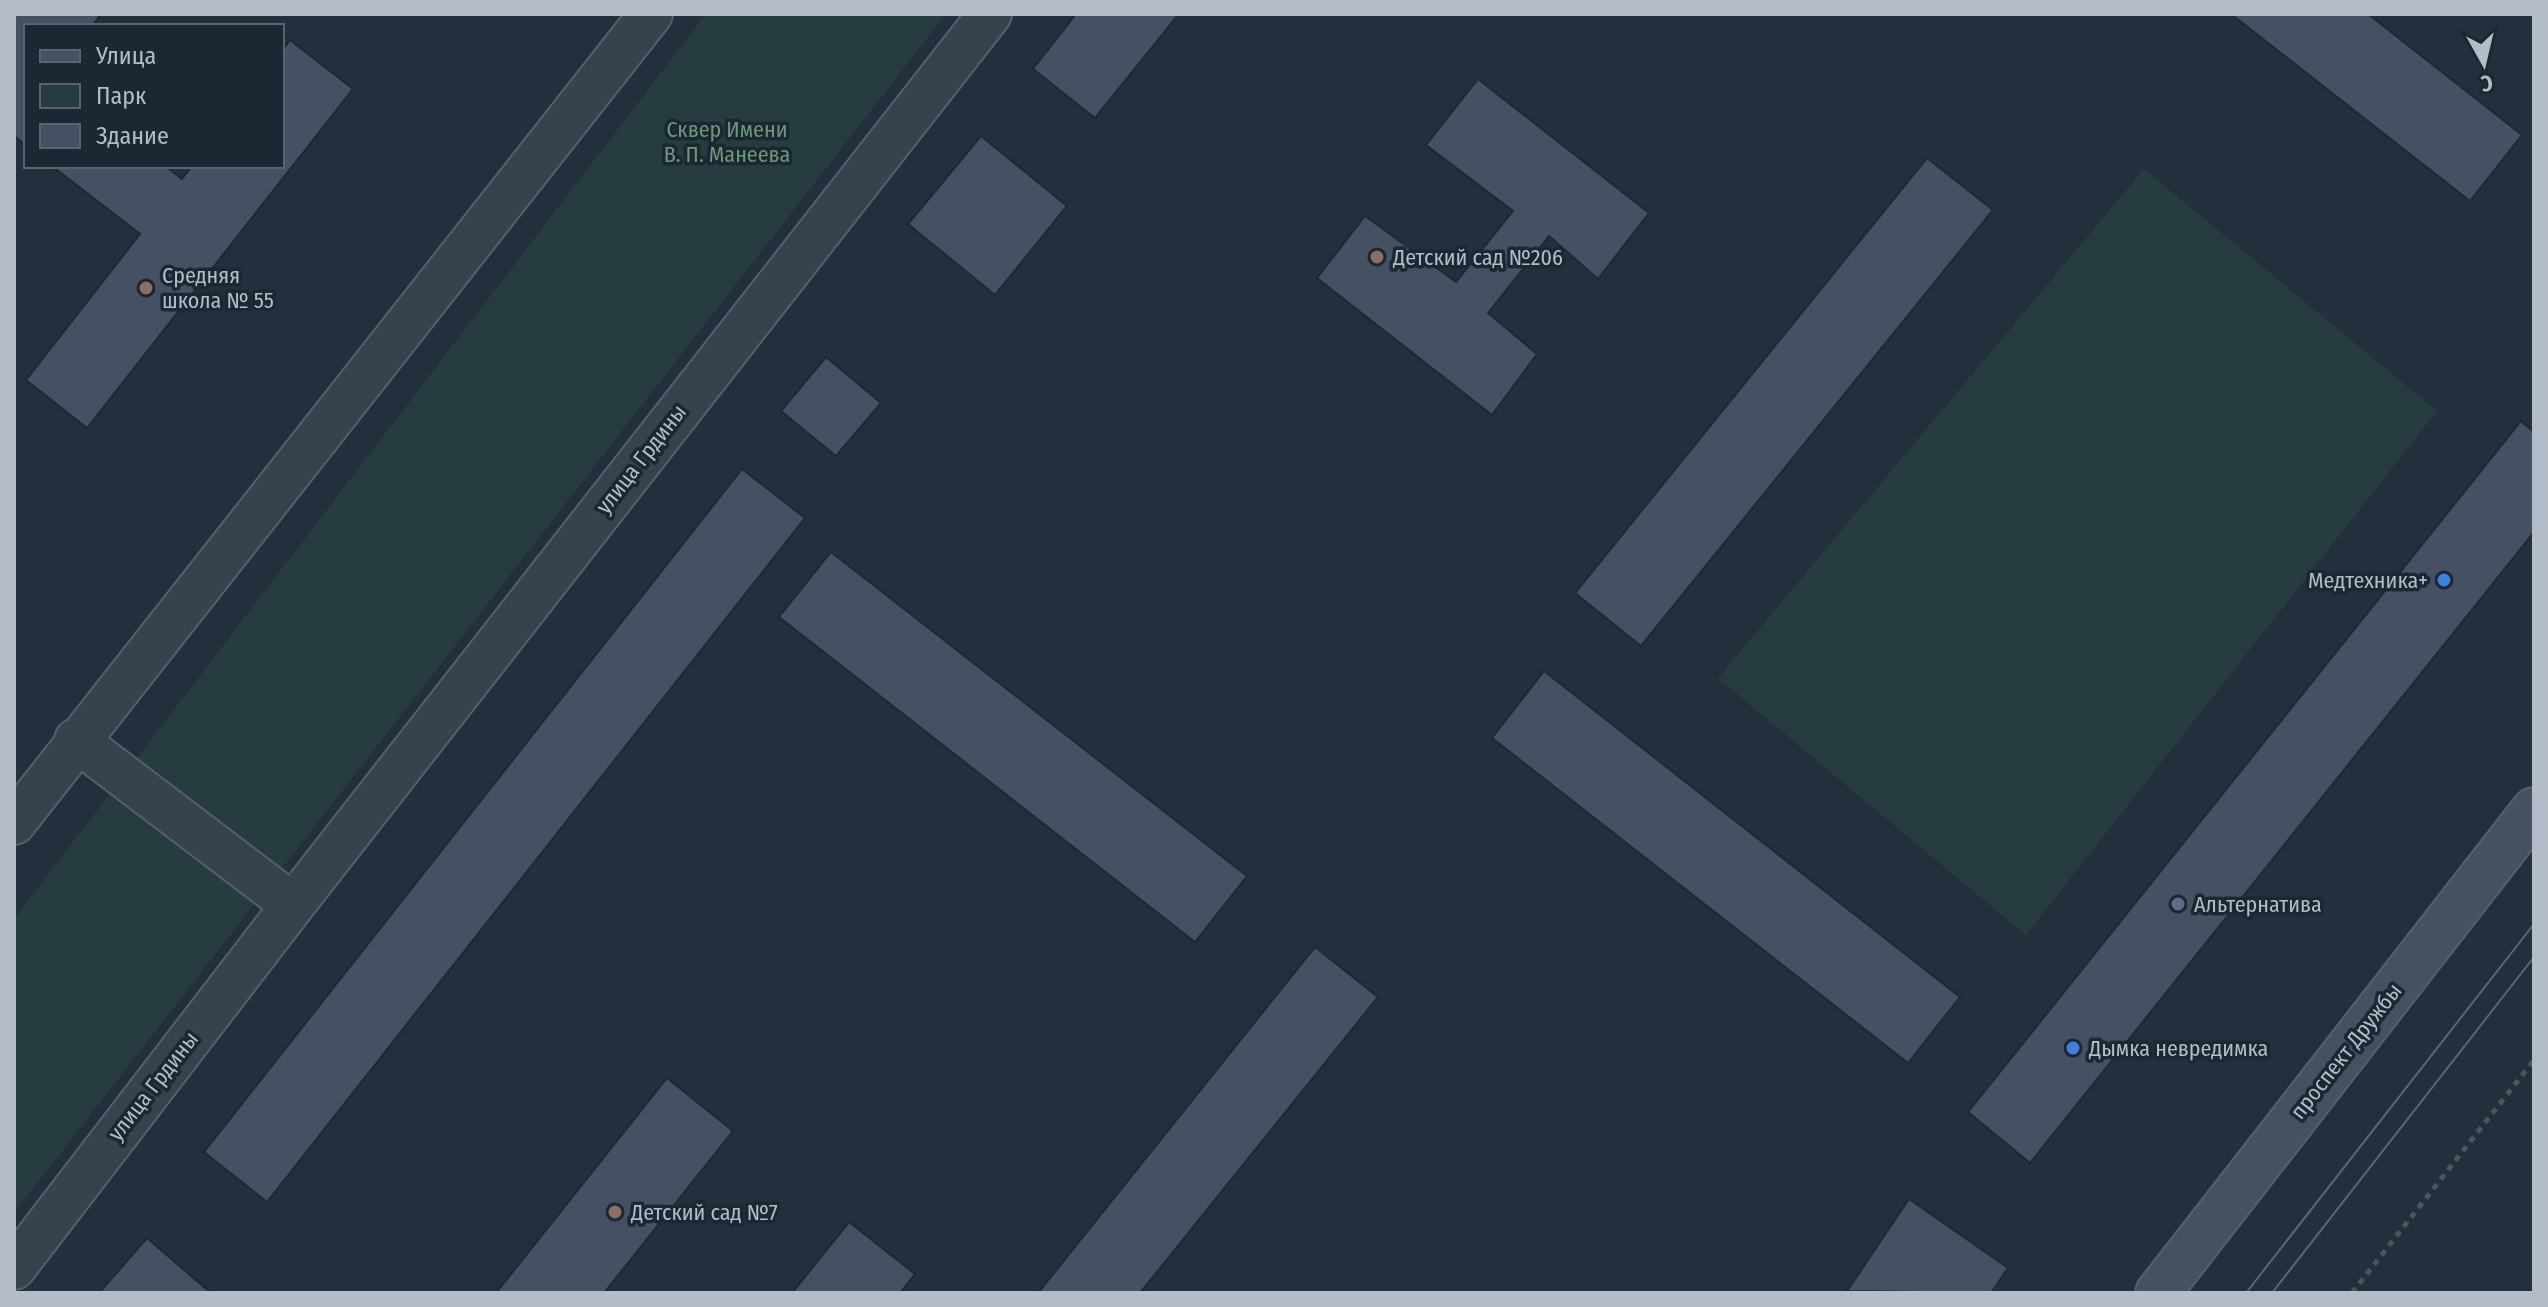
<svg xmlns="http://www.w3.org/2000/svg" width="2548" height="1307" font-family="'Fira Sans Condensed',sans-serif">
	<rect width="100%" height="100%" fill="#242f3e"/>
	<!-- green -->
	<path fill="#263c3f" d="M706,14H946L14,1213V919Z
		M2144,169L2437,411L2026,935L1718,678Z"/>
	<!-- building -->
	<path fill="#455162" stroke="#1f2835" stroke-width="2" d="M14,14H101L92,26H26V145L14,136Z
		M1076,14H1179L1095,118L1033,69Z
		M2231,14H2368L2522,135L2470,201Z
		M290,40L353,89L87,428L26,380L140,234L52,166H165L182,179L192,166H282V51Z
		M1478,79L1649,213L1598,279L1549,236L1488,313L1537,354L1492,415L1317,278L1365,216L1456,282L1513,211L1426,145Z
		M981,136L1067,206L995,295L908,224Z
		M1927,158L1993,210L1641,646L1575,593Z
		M826,357L881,403L836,456L781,411Z
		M2521,421L2534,432V532L2030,1163L1968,1112Z
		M742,469L805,518L267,1202L204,1152Z
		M831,552L1247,876L1195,942L779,617Z
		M1544,671L1960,997L1908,1063L1492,738Z
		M1315,947L1378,997L1140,1293H1038Z
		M667,1078L733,1131L604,1293H496Z
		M1909,1199L2008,1268L1991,1293L1847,1291Z
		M849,1222L915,1274L900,1293H792Z
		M147,1238L211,1293H99Z"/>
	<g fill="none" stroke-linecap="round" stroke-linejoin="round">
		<!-- minor casing -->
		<g stroke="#565f6c" stroke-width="46">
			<path id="minor" d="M76,740L293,905
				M14,823L651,14
				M14,1268L293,905L990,14"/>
		</g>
		<!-- secondary casing -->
		<g stroke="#565f6c" stroke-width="48">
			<path id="secondary" d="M2158,1293L2534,810"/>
		</g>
		<!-- path -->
		<path stroke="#44595c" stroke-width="5" stroke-dasharray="6 6" stroke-linecap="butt" d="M2352,1293L2534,1060"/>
		<!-- minor -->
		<use href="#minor" stroke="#38414e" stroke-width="42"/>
		<!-- secondary -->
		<use href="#secondary" stroke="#465061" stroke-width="44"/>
		<!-- tram -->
		<path stroke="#5a6575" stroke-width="2" d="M2246,1293L2534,924
			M2272,1293L2534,957"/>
	</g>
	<!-- markers -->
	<g fill="#8d6e63" stroke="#1d2633" stroke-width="3">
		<circle cx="1377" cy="257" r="8"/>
		<circle cx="146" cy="288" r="8"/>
		<circle cx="615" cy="1212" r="8"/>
	</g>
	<g fill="#3f7fe0" stroke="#1d2633" stroke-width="3">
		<circle cx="2444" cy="580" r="8"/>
		<circle cx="2073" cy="1048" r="8"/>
	</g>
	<circle fill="#5c6f8a" stroke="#1d2633" stroke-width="3" cx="2178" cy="904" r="8"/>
	<g text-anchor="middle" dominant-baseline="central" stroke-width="7" stroke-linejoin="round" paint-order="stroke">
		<!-- park labels -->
		<g font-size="22" fill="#6b9a76" stroke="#1d2633">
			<text x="727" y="129">Сквер Имени<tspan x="727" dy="25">В. П. Манеева</tspan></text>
		</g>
		<!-- poi labels -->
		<g font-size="22" fill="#b4bcc9" stroke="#1d2633" text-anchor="start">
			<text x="1393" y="257">Детский сад №206</text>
			<text x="162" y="275">Средняя<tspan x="162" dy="25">школа № 55</tspan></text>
			<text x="2428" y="580" text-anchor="end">Медтехника+</text>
			<text x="2194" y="904">Альтернатива</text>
			<text x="2089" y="1048">Дымка невредимка</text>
			<text x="631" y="1212">Детский сад №7</text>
		</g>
		<!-- street labels -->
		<g font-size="22" fill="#b4bcc9" stroke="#1d2633">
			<text transform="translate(641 459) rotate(-52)">улица Грдины</text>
			<text transform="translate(2346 1051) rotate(-52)">проспект Дружбы</text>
			<text transform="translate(153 1086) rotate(-52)">улица Грдины</text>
		</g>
	</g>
	<!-- border -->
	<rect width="2548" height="1307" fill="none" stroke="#b4bcc9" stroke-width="32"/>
	<!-- legend -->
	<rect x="24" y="24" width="260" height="144" fill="#1d2633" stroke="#59626f" stroke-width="2"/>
	<rect x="40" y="50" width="40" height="12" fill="#465061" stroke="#59626f" stroke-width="2"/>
	<text x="96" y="64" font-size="24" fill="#b4bcc9">Улица</text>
	<rect x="40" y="84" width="40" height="24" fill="#263c3f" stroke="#59626f" stroke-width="2"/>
	<text x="96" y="104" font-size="24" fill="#b4bcc9">Парк</text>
	<rect x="40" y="124" width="40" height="24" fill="#455162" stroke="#59626f" stroke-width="2"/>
	<text x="96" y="144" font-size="24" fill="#b4bcc9">Здание</text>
	<!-- north arrow -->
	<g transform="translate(2484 64) rotate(172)" stroke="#1d2633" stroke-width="6" paint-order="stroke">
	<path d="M0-6L14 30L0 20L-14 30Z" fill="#b4bcc9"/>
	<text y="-12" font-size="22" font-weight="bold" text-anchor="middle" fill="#b4bcc9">С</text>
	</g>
</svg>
